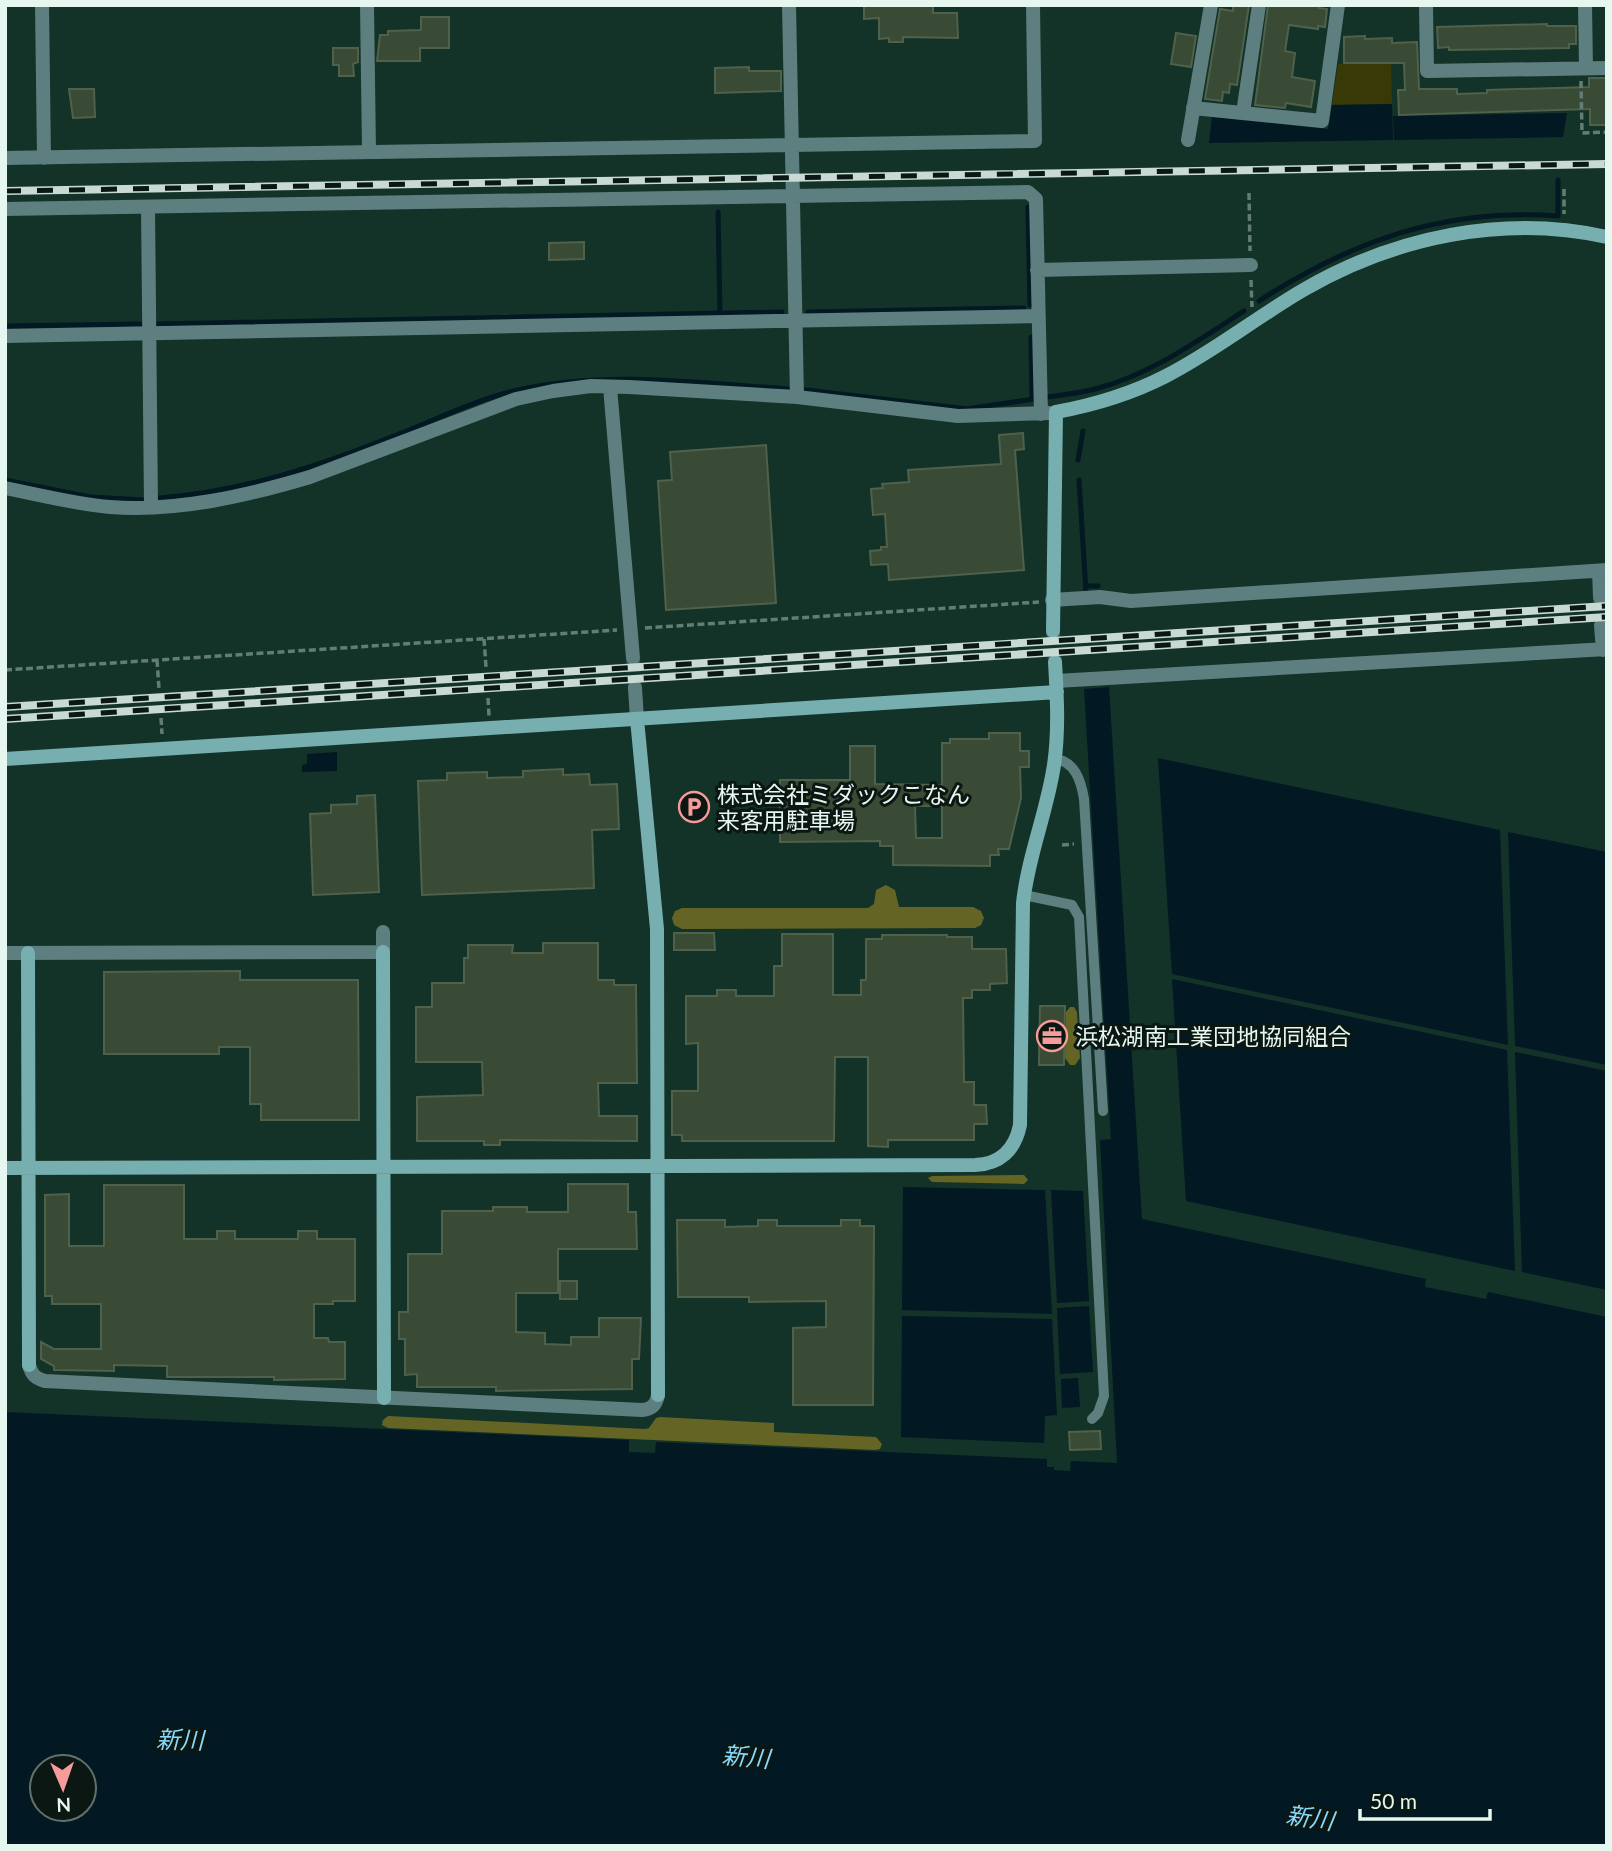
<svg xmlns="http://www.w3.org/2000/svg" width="1612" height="1851" font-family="Lato,'Noto Sans JP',sans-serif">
	<rect width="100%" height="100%" fill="#133228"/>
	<!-- green -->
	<path fill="#393908" d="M1391,63L1392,104L1332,105L1338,64Z"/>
	<!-- forest -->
	<path fill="#646524" d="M886,885L895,890L899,907H973L981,911L984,918L981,925L975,928L682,929L674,925L672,918L675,911L682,908H868L874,904L876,890Z
		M1070,1007H1074L1077,1012L1080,1058L1075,1065H1070L1065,1058L1066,1012Z
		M1024,1175L1028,1180L1024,1184L932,1182L928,1178L932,1176Z
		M388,1416L645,1429L649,1428L656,1418L660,1417L774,1423V1432L876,1437L882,1444L880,1449L875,1450L388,1428L382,1425L383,1420Z"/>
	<!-- water -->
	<path fill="#021822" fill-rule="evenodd" d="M1392,104L1393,140L1209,143L1212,117L1328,129L1332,105Z
		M1567,113L1563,137L1394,140L1393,116Z
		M1109,687L1142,1219L1426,1279L1425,1287L1486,1299L1488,1292L1607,1317V1846H5V1412L629,1440V1452L655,1453L656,1442L1047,1459V1467H1054V1470L1070,1471L1071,1461L1117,1463L1100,1140L1111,1139L1084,689ZM42,1767H84V1809H42Z
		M337,752V771L302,772V765L307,764V754Z
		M1158,758L1500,830L1508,1045L1172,974Z
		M1508,832L1607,852V1065L1515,1046Z
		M1172,979L1507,1050L1515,1271L1186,1201Z
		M1515,1052L1607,1071V1290L1522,1272Z
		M903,1187L1045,1190L1052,1314L902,1310Z
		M1051,1190L1083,1191L1089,1301L1057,1303Z
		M1089,1306L1093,1372L1060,1374L1057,1308Z
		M902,1316L1052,1319L1057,1415L1045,1416L1044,1443L901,1437Z
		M1078,1378L1080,1407L1062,1408L1061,1379Z"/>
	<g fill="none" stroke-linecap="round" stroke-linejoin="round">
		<!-- stream -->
		<path stroke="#021822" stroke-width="5" d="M1028,207L1030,305
			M718,212L720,313
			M1259,301C1353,240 1445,208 1558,216V180
			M808,312L1024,308
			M157,324L782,312
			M5,326L141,324
			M1031,337L1032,399
			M806,390L967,409L1034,399
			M1047,397C1063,395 1079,393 1095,389C1150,375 1197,341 1244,311
			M1078,460L1083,431
			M5,480L90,497L143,500
			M1079,480L1086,592
			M159,498C245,491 319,466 399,434C438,419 477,399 518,390C607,370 698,383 788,389
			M1086,586H1098"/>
	</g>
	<!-- building -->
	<path fill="#394b35" stroke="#4f614a" stroke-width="2" fill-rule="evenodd" d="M864,5H933V13H957L958,38L903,37V42H889V38L879,39V18L864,19Z
		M1233,5H1249L1237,85L1230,84L1229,93L1223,92L1222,101L1205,99L1220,9L1233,11Z
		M1268,5H1319V8L1327,9L1325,27L1318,26V29L1289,25L1285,51L1295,53L1292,77L1315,81L1311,107L1286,103L1285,108L1255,105Z
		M421,17H449V48H420V61H377L380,35H388V31L421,30Z
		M1547,24V26H1576V44H1569V48L1449,50V47L1438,48L1437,27Z
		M1176,33L1196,36L1191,67L1171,64Z
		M1365,36V39L1392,38V43L1417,42L1419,89H1457V94L1487,93V90L1589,87V78H1607V125H1590V109L1399,115L1398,90H1405L1404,63H1344V37Z
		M333,48H358V62L353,64L354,76H339V65H333Z
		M749,67V71H781V91L715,93V68Z
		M69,89H94L95,117L73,118Z
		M584,242V259L549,260V243Z
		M1023,433L1024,449L1015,450L1024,570L889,580L888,564L871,565L870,551L881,550V547H887L885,514L873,515L871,489L883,488L882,484L909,482L908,470L1001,464L999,435Z
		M766,445L776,603L666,610L658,481L672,480L670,452Z
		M989,733H1020V751H1029V767H1020L1021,798L1009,849H998L999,855H990V866L893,865V846H880V841L780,842V780H850V746H875V784L942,785V743H950V739H989ZM915,806H942V838H916Z
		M563,769V775L589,774L590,785L617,784L619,829L592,830L594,888L422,895L418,781L447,780V773L487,772V778L523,777V771Z
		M375,795L379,892L313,895L310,814L331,813V805L357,804V796Z
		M674,933H714L715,950H674Z
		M782,934H833V995H861V980H866V939H882V935H947V937H972V949H1006L1007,983L990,984V990H972V998H963L964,1082H974V1105H986L987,1124H974V1140H888V1147L868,1146V1057H835L834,1141H682V1135H672V1091H698V1043L686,1044V996H717V990H736V996H774V966H782Z
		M543,943H598V980H614V985H636L637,1083H598L599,1116H637V1141L500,1140V1145H484V1141H417V1097L483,1095L482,1062H416V1007H432V983H464V958H468V945H513L512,953H543Z
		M240,971V980H358L359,1120H261V1104H250V1047H219V1054H104V972Z
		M1040,1006H1065L1064,1065H1039Z
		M568,1184H628V1212H636L637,1249H558V1293H516V1332L545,1333V1344L571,1345V1337H599V1318H641L639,1359H632V1389L496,1391V1387H417V1374L405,1375V1339H399V1312H408V1254H442V1211H493V1207H527V1212H568Z
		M104,1185H184V1239H217V1231H235V1239H298V1231H317V1239H355V1301H333V1304H314V1338H328L329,1342H345V1379L274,1380V1377H167V1366L114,1365V1371L54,1370V1366L41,1359V1342L54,1349H101V1304H52V1296H45V1195L69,1194V1246H104Z
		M677,1220H725V1227L758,1226V1220H777V1226H841V1220H860V1226H874L873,1405H793V1328L826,1327V1301L749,1302V1297H678Z
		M560,1281H577V1299H560Z
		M1100,1431L1101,1449L1070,1450L1069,1432Z"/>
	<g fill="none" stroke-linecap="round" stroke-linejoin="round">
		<!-- street-tunnel -->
		<path stroke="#335046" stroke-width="14" stroke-dasharray="14 7" stroke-linecap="butt" d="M1600,597L1601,626
			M633,658L635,688"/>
		<!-- secondary-tunnel -->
		<path stroke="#335046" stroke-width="14" stroke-dasharray="14 7" stroke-linecap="butt" d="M1053,631L1055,662"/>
		<!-- path -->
		<path stroke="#637d74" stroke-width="3.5" stroke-dasharray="7 3.5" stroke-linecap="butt" d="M1581,81L1582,133L1607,132
			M1564,189V214
			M1249,193L1250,251
			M1251,280L1252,307
			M645,628L1039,602
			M484,639L486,667
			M157,660L159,689
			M5,670L617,630
			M488,698L489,716
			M161,718L162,734
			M1062,845L1074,844"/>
		<!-- lane -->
		<path stroke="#5d7f80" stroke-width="10" d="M1055,759C1075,761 1081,781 1084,799L1103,1111
			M1024,895L1072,905L1079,917L1104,1396L1098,1413L1092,1419"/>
		<!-- street -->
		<path stroke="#5d7f80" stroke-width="14" d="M42,5L44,158
			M367,5L369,152
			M789,5L797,397
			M1426,5L1427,71L1607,68
			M1585,5L1586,68
			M1193,108L1322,121L1338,5
			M1243,113L1259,5
			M1188,140L1211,5
			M5,158L1035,141L1033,5
			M148,207L151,507
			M5,209L1028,192L1036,199L1041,414
			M1037,270L1251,265
			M5,336L1038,316
			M610,387L633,658
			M5,488C40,495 75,504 110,507C178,512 246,496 310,477L516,399L553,391L591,386L629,387L797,397L958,416L1049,413
			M1599,571L1600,597
			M1052,600L1100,597L1131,601L1607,570
			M1601,626L1603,650
			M1056,681L1607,649
			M635,688L637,719
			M5,953L383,952V932
			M29,1365C32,1375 35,1378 45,1381L642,1410C652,1409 656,1405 658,1395"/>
		<!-- secondary -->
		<path stroke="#77afb1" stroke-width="14" d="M1053,631L1056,412C1094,405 1131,394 1166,376C1215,351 1258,316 1305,289C1395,237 1504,214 1607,237
			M637,719L657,929L658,1395
			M5,759L1057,692
			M383,952L384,1398
			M28,953L29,1365
			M5,1168L975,1165C1000,1164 1015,1150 1020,1125L1023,903C1028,856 1047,812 1054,765C1059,731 1057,696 1055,662"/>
		<!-- rail casing -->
		<g stroke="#c7dad3" stroke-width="8">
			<path id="rail" d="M5,191L1607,164
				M5,707L1607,606
				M5,719L1607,617"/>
		</g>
		<!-- rail -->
		<use href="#rail" stroke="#0a1712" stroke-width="5" stroke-dasharray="16" stroke-linecap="butt"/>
	</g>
	<!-- icons -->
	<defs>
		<g id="parking-ring" transform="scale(1.575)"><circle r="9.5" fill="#0a1712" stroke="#f59b9a" stroke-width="1.5"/><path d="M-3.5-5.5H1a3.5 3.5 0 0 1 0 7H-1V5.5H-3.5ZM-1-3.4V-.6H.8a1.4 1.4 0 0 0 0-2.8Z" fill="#f59b9a"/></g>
		<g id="office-ring" transform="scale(1.575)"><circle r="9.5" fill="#0a1712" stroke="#f59b9a" stroke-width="1.5"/><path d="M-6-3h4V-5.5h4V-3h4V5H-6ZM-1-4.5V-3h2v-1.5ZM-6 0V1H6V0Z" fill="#f59b9a"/></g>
	</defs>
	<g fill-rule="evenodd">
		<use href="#parking-ring" x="694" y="807"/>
		<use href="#office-ring" x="1052" y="1036"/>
	</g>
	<g text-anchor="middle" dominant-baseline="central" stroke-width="6" stroke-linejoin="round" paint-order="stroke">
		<!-- poi labels -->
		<g font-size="23" fill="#e6f7f0" stroke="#0a1712" text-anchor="start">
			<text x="717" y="794">株式会社ミダックこなん<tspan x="717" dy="26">来客用駐車場</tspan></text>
			<text x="1075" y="1036">浜松湖南工業団地協同組合</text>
		</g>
		<!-- water labels -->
		<g font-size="24" font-style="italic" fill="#89d9fd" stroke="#0a1712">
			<text transform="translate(180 1739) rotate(1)">新川</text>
			<text transform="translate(746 1756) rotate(5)">新川</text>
			<text transform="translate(1310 1817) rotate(8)">新川</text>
		</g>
	</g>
	<!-- border -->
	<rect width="1612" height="1851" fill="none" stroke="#e6f7f0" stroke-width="14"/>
	<!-- north arrow -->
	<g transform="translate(63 1788) rotate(178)"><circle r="33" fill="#0a1712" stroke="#62716b" stroke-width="2"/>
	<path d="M0-5L12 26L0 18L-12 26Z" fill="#f59b9a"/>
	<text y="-10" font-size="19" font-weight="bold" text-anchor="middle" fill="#e6f7f0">N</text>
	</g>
	<!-- scale -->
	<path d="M1360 1809v10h130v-10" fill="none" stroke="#e6f7f0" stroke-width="3.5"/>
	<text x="1370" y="1809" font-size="21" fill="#e6f7f0" stroke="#0a1712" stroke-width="5" paint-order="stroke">50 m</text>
</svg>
